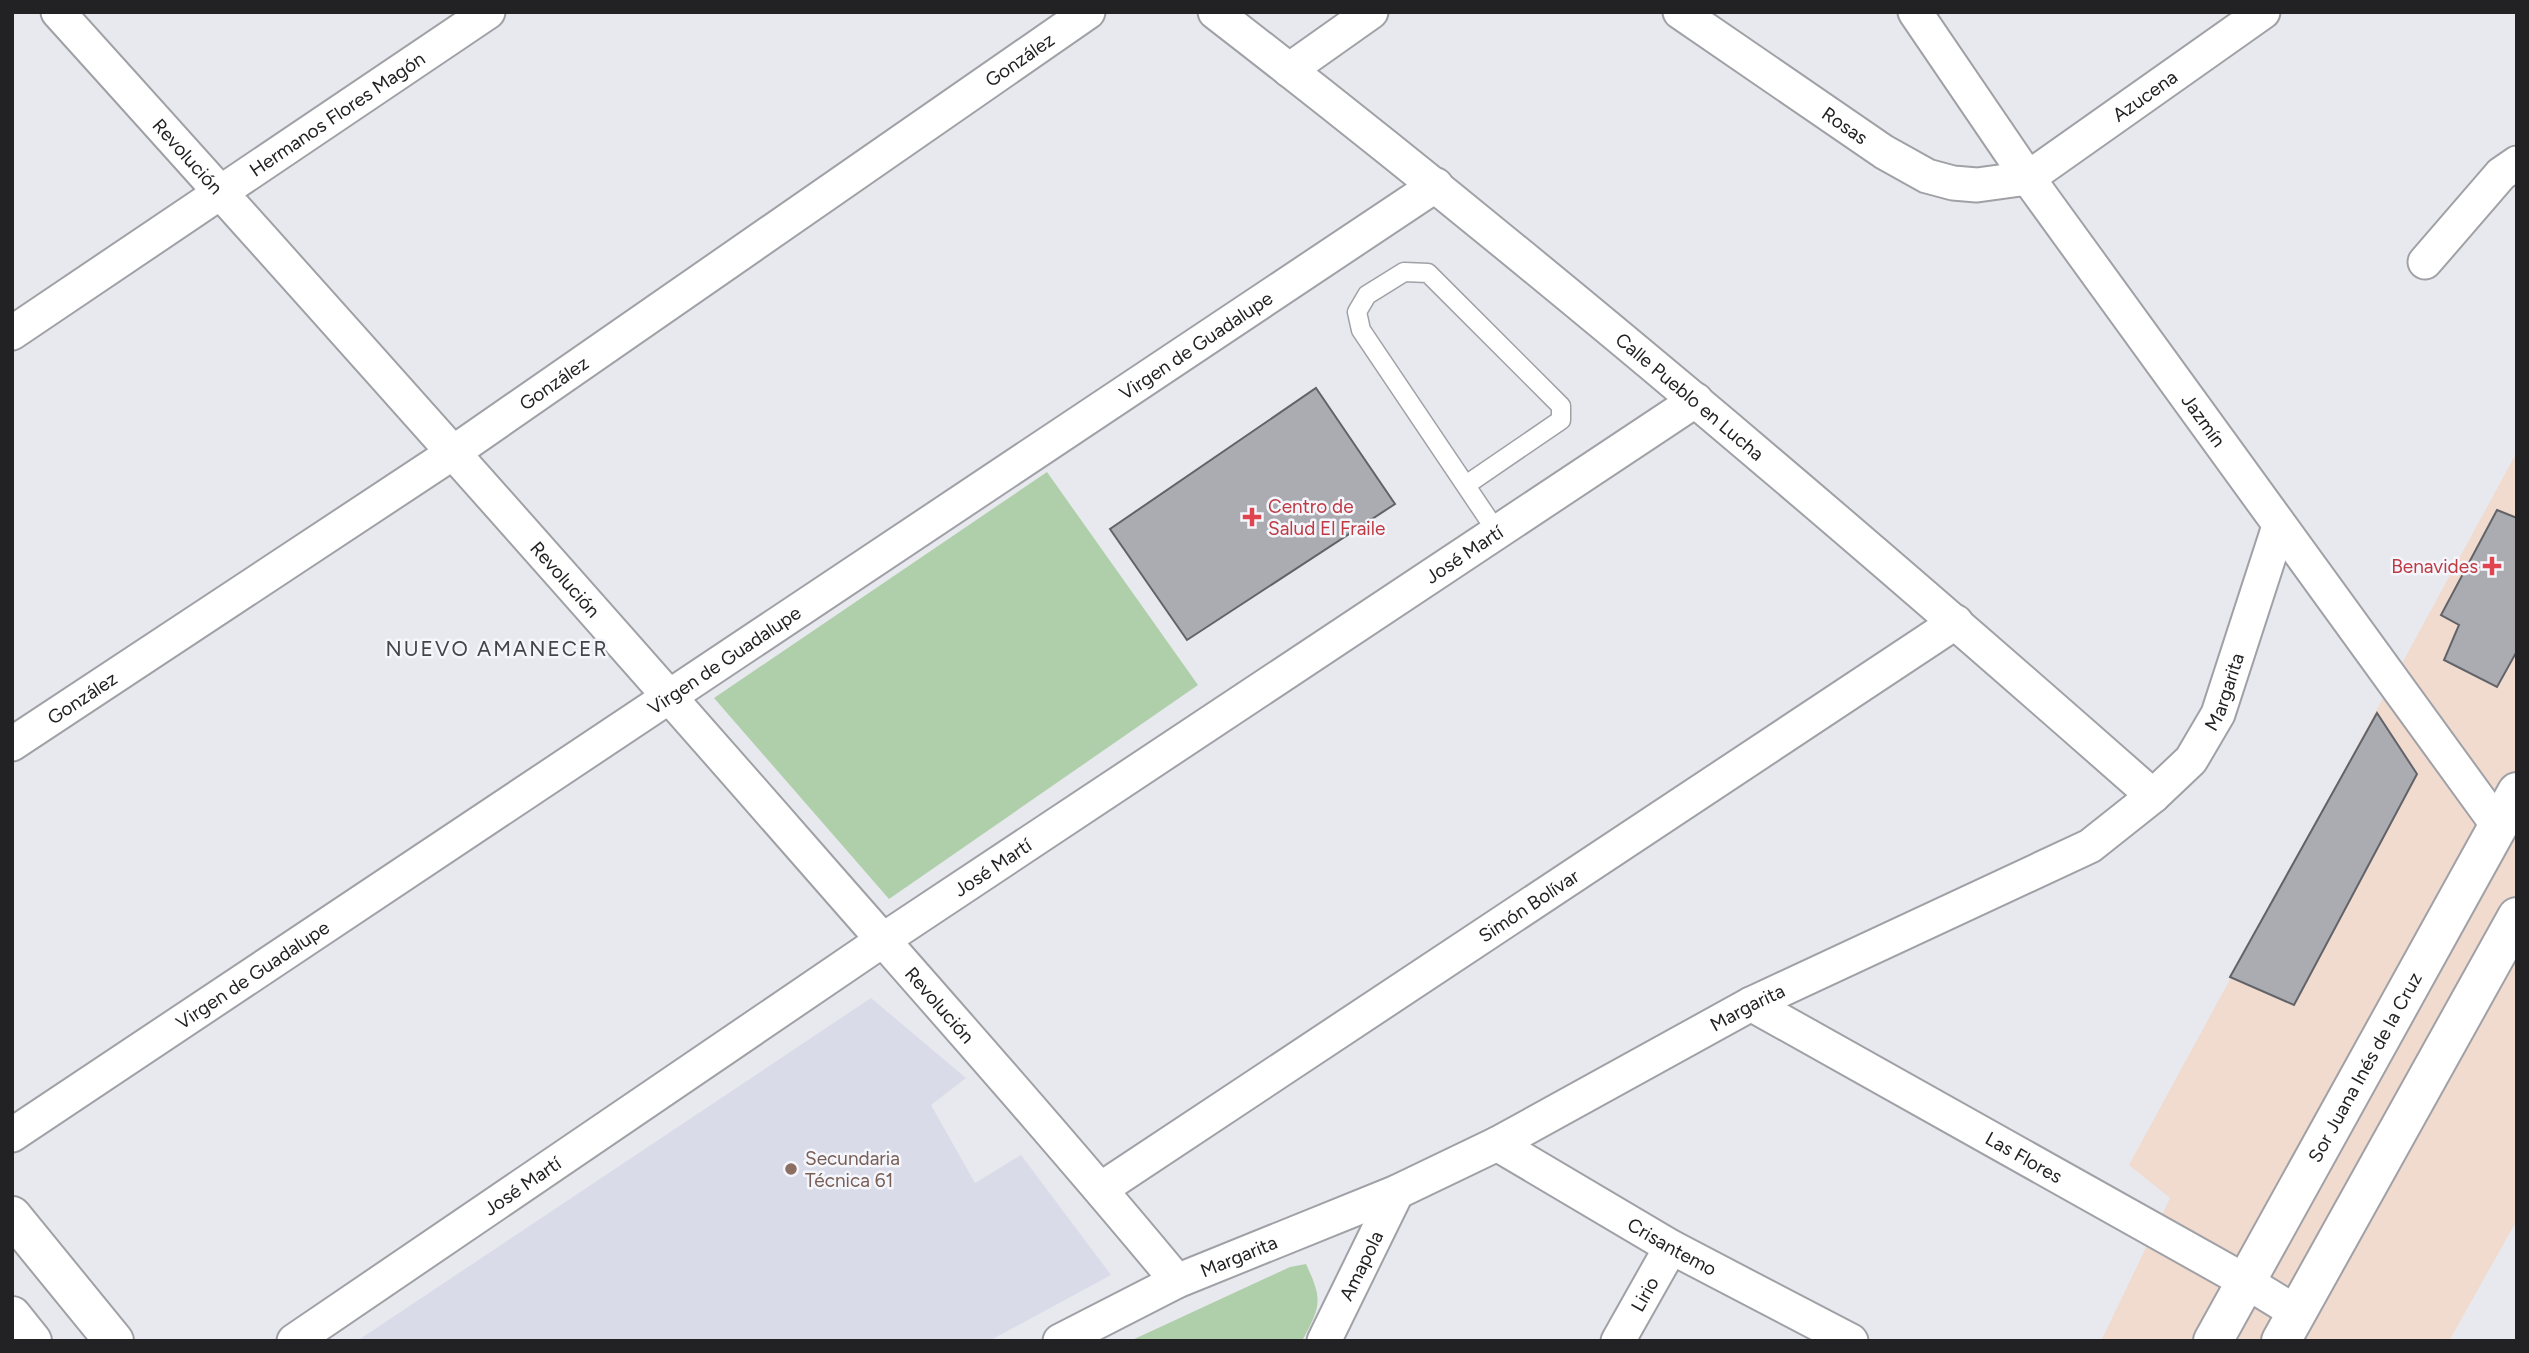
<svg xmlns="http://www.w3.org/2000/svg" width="2529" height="1353" font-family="Figtree,sans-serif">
	<rect width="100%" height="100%" fill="#e8e9ee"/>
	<!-- commercial -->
	<path fill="#f1dace" d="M2517,452V1220L2449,1341H2101L2170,1198L2129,1165Z"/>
	<!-- built -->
	<path fill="#d9dce8" d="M871,998L966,1078L931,1105L975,1183L1021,1155L1111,1275L989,1341H357Z"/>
	<!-- green -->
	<path fill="#aecfa9" d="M1047,472L1198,685L889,899L714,698Z
		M1306,1264C1323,1300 1321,1306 1302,1341H1130L1290,1267Z"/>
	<!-- building -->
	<path fill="#abacb1" stroke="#626368" stroke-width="2" d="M1316,388L1395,504L1187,640L1110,529Z
		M2497,510L2517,518V651L2497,687L2444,660L2459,625L2441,615Z
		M2377,713L2417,774L2294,1005L2230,977Z"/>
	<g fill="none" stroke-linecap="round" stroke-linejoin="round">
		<!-- lane casing -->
		<g stroke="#a0a1a6" stroke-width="21">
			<path id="lane" d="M1466,485L1561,420V406L1428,273L1404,272L1367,295L1357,312L1361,330L1497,532"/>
		</g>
		<!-- street casing -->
		<g stroke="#a0a1a6" stroke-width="37">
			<g id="street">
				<path id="s1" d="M58,12C309,290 558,569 804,850C929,993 1056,1135 1177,1281"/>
				<path id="s2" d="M1215,12C1538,262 1847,526 2153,796"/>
				<path id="s3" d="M1680,12L1884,152L1927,176L1953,183L1977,185L2028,178L2263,12"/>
				<path id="s4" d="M1915,12L2028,178L2499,827"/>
				<path d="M1289,70L1371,12"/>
				<path d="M2425,262L2501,174L2517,163"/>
				<path id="s5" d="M12,333L488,12"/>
				<path id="s6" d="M12,744L454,452L1088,12"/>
				<path id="s7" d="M1751,1004L2245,1281L2297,1313"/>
				<path id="s8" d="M12,1135L1436,185"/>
				<path id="s9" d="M1497,1144L1671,1247L1851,1341"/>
				<path id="s10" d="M1101,1189L1956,622"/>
				<path id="s11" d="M294,1341L883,940L1696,400"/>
				<path id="s12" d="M1060,1341L1177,1281L1397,1192L1497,1144L1751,1004L2090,846L2153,796L2191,760L2218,714L2279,526"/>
				<path id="s13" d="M1324,1341L1397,1192"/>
				<path id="s14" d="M1618,1341L1671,1247"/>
			</g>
		</g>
		<!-- secondary casing -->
		<g stroke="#a0a1a6" stroke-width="42">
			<g id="secondary">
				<path d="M12,1216L114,1341"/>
				<path d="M12,1316L32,1341"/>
				<path id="s15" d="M2213,1341L2517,792"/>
				<path d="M2281,1341L2517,917"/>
			</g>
		</g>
		<!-- lane -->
		<use href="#lane" stroke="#fff" stroke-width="18"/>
		<!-- street -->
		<use href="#street" stroke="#fff" stroke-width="33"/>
		<!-- secondary -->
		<use href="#secondary" stroke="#fff" stroke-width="38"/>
	</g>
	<!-- markers -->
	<g fill="#e0444e" stroke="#f5f6fc" stroke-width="2.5">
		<path d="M1248.5 506.5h7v7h7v7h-7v7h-7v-7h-7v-7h7z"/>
		<path d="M2488.5 555.5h7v7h7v7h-7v7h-7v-7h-7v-7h7z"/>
	</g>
	<circle fill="#8d6e63" stroke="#f5f6fc" stroke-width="2.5" cx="791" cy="1169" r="7"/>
	<g text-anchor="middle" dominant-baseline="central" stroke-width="5" stroke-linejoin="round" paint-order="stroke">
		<!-- street labels -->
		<g font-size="19" fill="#222224" stroke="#f5f6fc">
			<text stroke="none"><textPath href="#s6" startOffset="1218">González</textPath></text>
			<text stroke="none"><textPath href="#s3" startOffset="542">Azucena</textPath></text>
			<text stroke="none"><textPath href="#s5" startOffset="392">Hermanos Flores Magón</textPath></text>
			<text stroke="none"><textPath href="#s3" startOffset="200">Rosas</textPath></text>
			<text stroke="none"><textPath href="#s1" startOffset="194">Revolución</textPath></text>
			<text stroke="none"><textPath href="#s8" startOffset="1423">Virgen de Guadalupe</textPath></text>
			<text stroke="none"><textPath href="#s6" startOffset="651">González</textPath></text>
			<text stroke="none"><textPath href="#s2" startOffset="611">Calle Pueblo en Lucha</textPath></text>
			<text stroke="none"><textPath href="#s4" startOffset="500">Jazmín</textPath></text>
			<text stroke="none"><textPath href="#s11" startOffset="1410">José Martí</textPath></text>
			<text stroke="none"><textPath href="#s1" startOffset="761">Revolución</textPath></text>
			<text stroke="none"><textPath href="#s8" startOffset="856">Virgen de Guadalupe</textPath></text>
			<text stroke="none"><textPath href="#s12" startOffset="1353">Margarita</textPath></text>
			<text stroke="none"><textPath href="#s6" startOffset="84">González</textPath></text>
			<text stroke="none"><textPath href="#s11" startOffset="844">José Martí</textPath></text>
			<text stroke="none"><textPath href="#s10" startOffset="513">Simón Bolívar</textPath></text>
			<text stroke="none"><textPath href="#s8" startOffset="289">Virgen de Guadalupe</textPath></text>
			<text stroke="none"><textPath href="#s1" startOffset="1328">Revolución</textPath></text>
			<text stroke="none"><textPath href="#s12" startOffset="765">Margarita</textPath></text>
			<text stroke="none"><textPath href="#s15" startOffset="313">Sor Juana Inés de la Cruz</textPath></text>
			<text stroke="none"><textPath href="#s7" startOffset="313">Las Flores</textPath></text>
			<text stroke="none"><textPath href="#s11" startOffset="276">José Martí</textPath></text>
			<text stroke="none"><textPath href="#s9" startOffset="203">Crisantemo</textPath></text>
			<text stroke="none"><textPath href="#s12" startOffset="198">Margarita</textPath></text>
			<text stroke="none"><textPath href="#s13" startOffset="84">Amapola</textPath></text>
			<text stroke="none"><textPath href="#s14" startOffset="54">Lirio</textPath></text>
		</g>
		<!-- health labels -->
		<g font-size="19" fill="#be3a42" stroke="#f5f6fc" text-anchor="start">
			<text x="1268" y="506">Centro de<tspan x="1268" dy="22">Salud El Fraile</tspan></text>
			<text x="2478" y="566" text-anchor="end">Benavides</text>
		</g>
		<!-- education labels -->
		<g font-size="19" fill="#785e54" stroke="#f5f6fc" text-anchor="start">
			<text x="805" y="1158">Secundaria<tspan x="805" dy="22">Técnica 61</tspan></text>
		</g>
		<!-- neighbourhood labels -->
		<g font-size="21" letter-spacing="2" fill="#434449" stroke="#f5f6fc">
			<text x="497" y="648">NUEVO AMANECER</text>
		</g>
	</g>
	<!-- border -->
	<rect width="2529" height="1353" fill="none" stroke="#222224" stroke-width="28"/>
</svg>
